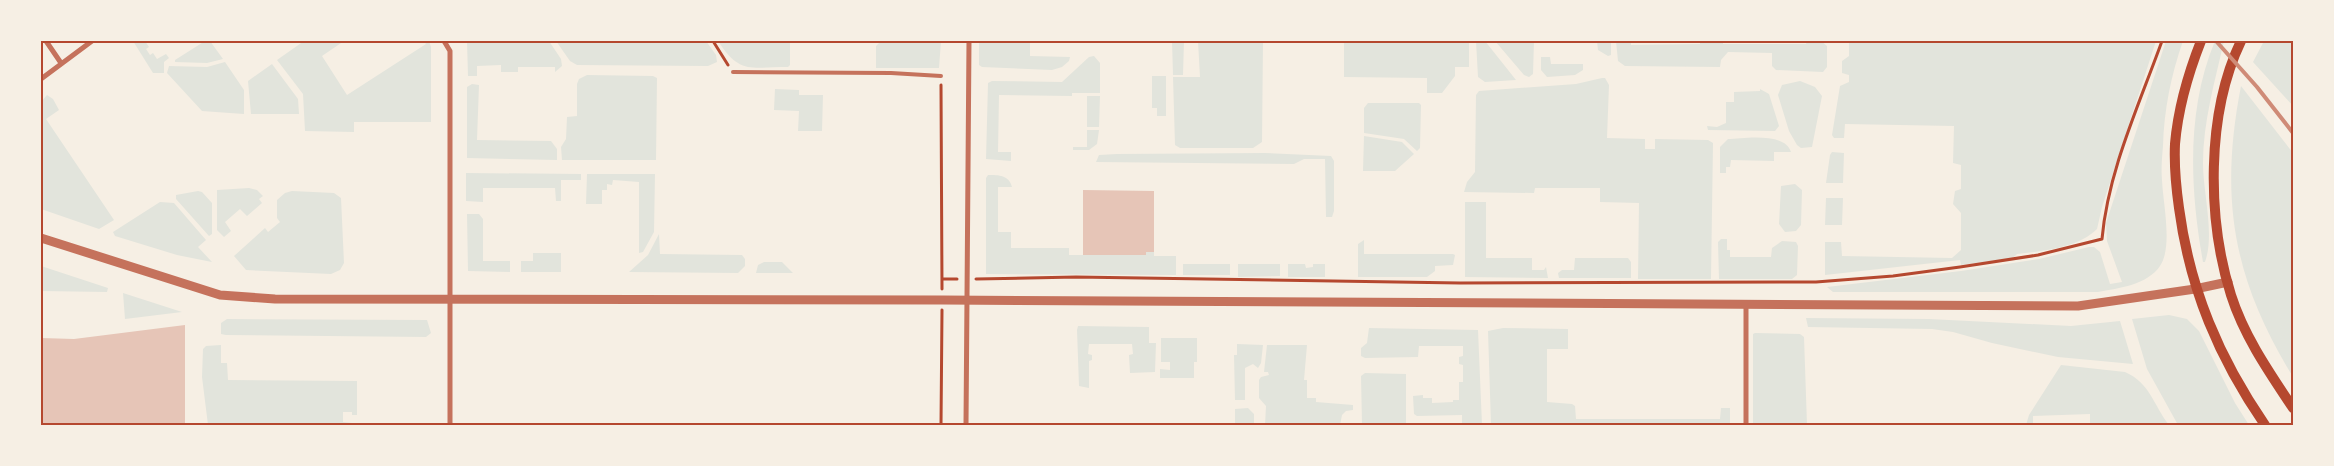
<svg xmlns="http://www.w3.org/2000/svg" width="2334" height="466" font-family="'PT Sans',sans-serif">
	<rect width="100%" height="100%" fill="#f6efe4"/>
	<!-- green -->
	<path fill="#e2e4dc" d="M133,41H145L149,47L146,49L150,55L153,53L157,59L166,54L169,58L164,62V73H153Z
		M205,41H210L223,59L207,63L175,62V60Z
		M304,41H344L322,56L347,95L426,44L424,41H429L431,47V122H354V132L305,131L303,94L277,60Z
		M467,41H549L561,59L562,66L555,72V67H518V72H501V65L477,66V76H468Z
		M556,41H706L716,55L717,62L708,66L577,65L570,61Z
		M718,41H790V65L788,67C751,67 740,75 718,41Z
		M881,41H941L939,68H876V46Z
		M979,41H1030V56L1070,57L1069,61L1062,67L1052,70L982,67L979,65Z
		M1172,41H1184L1183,75H1173Z
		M1198,41H1263L1262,142L1253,148H1180L1175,145L1173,77H1200Z
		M1344,41H1469V67H1455V76L1442,93H1427V78L1344,77Z
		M1476,41H1485L1516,80L1485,82L1478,77Z
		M1495,41H1534L1533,74L1529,77L1524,75Z
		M1597,41H1611V55L1608,56L1598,50Z
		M1616,41H1631V45L1700,44V41H1723V44H1806L1807,41H1821L1827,46V67L1823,72L1776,70L1772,66V53L1728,52L1721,60L1720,67L1625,66L1618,61Z
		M1840,41H2156L2102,207L2097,229C2078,248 2043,251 2017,254L2013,258L1961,265L1960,260L1825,275V242H1841L1842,256L1952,258L1961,250V213L1953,204L1955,191L1961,189V165L1953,163L1954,126L1845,124L1844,138H1834L1832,135L1840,86L1849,82V75L1842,73V61L1849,56V43Z
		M2166,41H2183C2171,75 2164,110 2163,146C2162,157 2161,169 2162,180C2163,203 2173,247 2160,266C2147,285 2119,288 2098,292H1833L1827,287L1961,271L2039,259L2089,247H2094L2100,252L2110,284L2122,282L2107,241L2106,223Z
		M2215,41H2224C2215,81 2203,122 2203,163C2203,194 2215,234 2205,262H2203C2190,190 2186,110 2215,41Z
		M2264,41H2293V106L2253,62Z
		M1094,56L1100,63V93H1072V96L999,95L998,152H1011V161L986,159L988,83L992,81L1062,82L1089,57Z
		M1541,57H1550L1551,64H1583V70L1575,75L1547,77L1541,70Z
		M225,62L244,90V114L202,111L167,73L169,66L207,67Z
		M272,64L298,99L299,114H251L248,81Z
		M587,75L653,76L657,78L656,160H562L561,147L566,139L567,117L577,116V84L579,79Z
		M1152,76H1166V116H1157V108H1152Z
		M1602,78H1605L1609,85L1607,138L1645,139V149H1655V139L1708,140L1713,143L1711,279H1638L1639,203L1600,202V188H1535L1534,193L1464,192L1467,182L1475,172L1476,95L1479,91L1576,84Z
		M1800,81L1815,87L1822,96L1812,147L1801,148L1797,145L1789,131L1778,95L1782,85Z
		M472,84L479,85L477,140L551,141L557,149V160L467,158V87Z
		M2241,86L2293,153V377C2233,279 2219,199 2241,86Z
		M775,89L799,90V95H823L822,131H798L799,111L774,110Z
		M1760,89L1769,94L1779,126L1775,131L1708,130L1707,126L1717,127L1726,123V102H1734V92L1760,91Z
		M47,95L53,99L59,110L46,119L114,220L99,229L41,209V102Z
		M1087,96H1100L1099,127H1087Z
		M1368,103H1419L1421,105L1420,148L1417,151L1404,139L1364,133V108Z
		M1087,130H1099L1097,144L1089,150H1073V147H1087Z
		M1364,136L1402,142L1414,154L1395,171H1363Z
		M1728,139C1745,138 1785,132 1791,152H1774V161L1731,160L1730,167H1726V173H1720V147Z
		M1832,152L1844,153L1843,183H1826L1830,155Z
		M1265,153L1331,156L1334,161V211L1332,217H1326L1325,159H1304L1294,164L1096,162L1099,155L1117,154Z
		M466,173L581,174V180H561V201H556L555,188H483V202L466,201Z
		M587,174H655L654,232L643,252L639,253V182L613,180L612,185L607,184V190H602V204H586Z
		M988,175C999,175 1009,175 1012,187H998V232H1011V248H1069V255H1146V252H1154V256H1176V275L986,274V178Z
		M1795,184L1802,190L1801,225L1796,231L1785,232L1779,224L1781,186Z
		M249,188L257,190L263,196L259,199L262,203L247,216L240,209L225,222L231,231L224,237L217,230V190Z
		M198,191L202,192L212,203V234L209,236L176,199V195Z
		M292,191L334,193L341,198L344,263L340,270L331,274L246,270L234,256L265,228L268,232L280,222L277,218V200L285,193Z
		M1826,198H1843L1842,225H1825Z
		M160,202L174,203L206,240L198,247L212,262L177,255L115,236L113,232Z
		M1465,202H1486V258H1532V270H1544L1546,267L1548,278L1465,277Z
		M467,214H479L483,219V261H510V272L468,271Z
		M659,234L660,254L742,255L745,259V266L738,273L629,272L648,255Z
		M1721,239H1727V250H1730V257H1771L1772,248L1782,241L1796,242L1798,246L1797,275L1792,279H1719L1718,242Z
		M1364,240V254H1453L1455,255L1453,265L1435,266V271L1427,277H1358V244Z
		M533,253H561V272H521V261H533Z
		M1575,258H1628L1631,262V278H1559L1558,273L1562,270H1574Z
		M764,262H782L793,273H756L758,265Z
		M1183,264H1230V275H1183Z
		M1238,264H1280V276L1238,277Z
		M1288,264H1305L1306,268L1313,267V264H1325V277H1288Z
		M41,266L108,288L107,292L41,291Z
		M123,293L182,312L125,319Z
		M2169,315L2187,319L2199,331L2235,403L2249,425H2178L2147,369L2132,319Z
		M1806,318L1929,319L2071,326L2120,321L2133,364L2058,357L1992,343L1953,332L1932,329L1808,327Z
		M227,319L427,320L431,333L426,337L226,335L221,334V323Z
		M1078,326L1149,327V343H1156L1155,372L1130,373L1129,355L1133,354L1132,344H1089L1088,354L1092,355V360L1089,361V388L1079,386L1077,330Z
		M1369,328L1478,330L1482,425H1462V415L1417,416L1414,414L1413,396L1423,395V398H1432V403L1453,402V400H1459V382H1463V365L1459,364V357L1463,356V346H1419L1418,357L1365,358L1361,356V348L1367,343Z
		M1503,328L1568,329V349H1547V402L1572,404L1575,406L1576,419H1720L1721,408H1730V425H1491L1488,331Z
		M1755,333L1800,334L1804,337L1807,425H1753V334Z
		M1161,338H1197V362H1194V378H1160V369L1170,370V362H1161Z
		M1237,344L1263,345L1261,363L1258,368L1253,364L1245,368V400H1235L1234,355H1237Z
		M221,345V363H227L228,380L357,381V415H352V412H343V422L352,423V425H208L202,377L203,349L206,346Z
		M1267,345H1307L1304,380H1307V398H1316V402L1353,405V410L1346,411L1342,415L1340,425H1265L1266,406L1259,398V380L1261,377L1269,375L1268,372H1264Z
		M2061,365L2125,372C2150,383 2153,404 2169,425H2090V414L2033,416V425H2026L2029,415Z
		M1365,373L1406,374V424H1362L1361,376Z
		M1248,408L1254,414V425H1235V409Z"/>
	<!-- building -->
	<path fill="#e6c5b7" d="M1083,190L1154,191V252H1146V255H1083Z
		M185,325V425H42L41,338L74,339Z"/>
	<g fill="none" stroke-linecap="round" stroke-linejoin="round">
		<!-- path -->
		<path stroke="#b5482f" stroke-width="3" d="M713,41L728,65
			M941,85L942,289
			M943,279H957
			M976,279L1076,277L1460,283L1816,282L1893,276L1960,267L2038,255L2102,239C2108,171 2139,105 2162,41
			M941,425L942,310"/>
		<!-- service -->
		<path stroke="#c5725c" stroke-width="4" d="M733,72L891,73L941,76"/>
		<!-- minor -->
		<path stroke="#c5725c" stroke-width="5" d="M46,41L61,63
			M444,41L450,51V425
			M41,79L92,41
			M966,425L969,41
			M1746,425V306"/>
		<!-- tertiary -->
		<path stroke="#c5725c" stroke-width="9" d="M41,238L220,295L275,299L942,300L2078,306L2195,289L2228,282"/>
		<!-- secondary -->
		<path stroke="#b5482f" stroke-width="10" d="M2201,41C2188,74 2178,109 2175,144C2174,166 2176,187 2179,208C2190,290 2219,358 2265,425
			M2241,41C2206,114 2207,219 2231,295C2244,336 2269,372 2293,408"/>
		<!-- rail -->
		<path stroke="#cf8b77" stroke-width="4" d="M2216,41L2257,87L2293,133"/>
	</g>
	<!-- border -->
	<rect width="2334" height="466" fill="none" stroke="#f6efe4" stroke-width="85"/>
	<rect x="42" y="42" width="2250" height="382" fill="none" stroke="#b5482f" stroke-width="2"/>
</svg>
